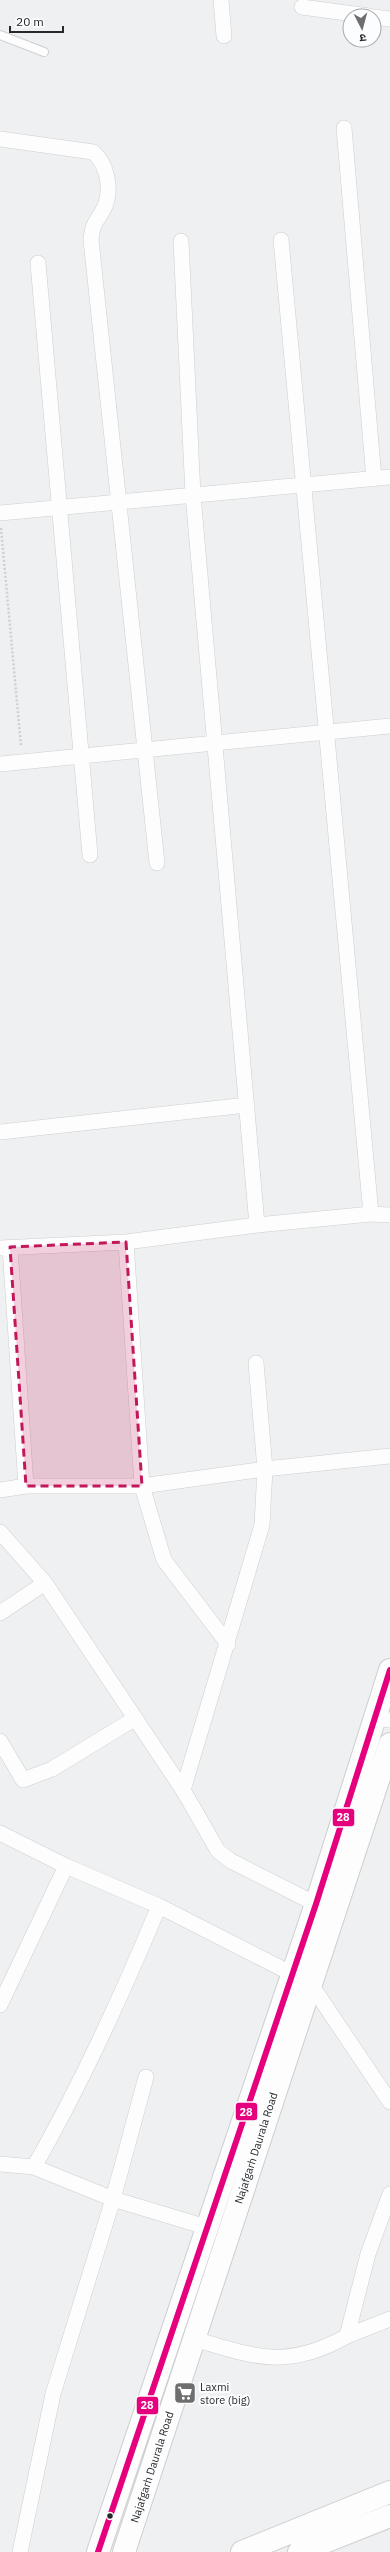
<svg xmlns="http://www.w3.org/2000/svg" width="390" height="2552" font-family="'IBM Plex Sans','Noto Sans Devanagari',sans-serif">
	<rect width="100%" height="100%" fill="#eff0f1"/>
	<g fill="none" stroke-linecap="round" stroke-linejoin="round">
		<!-- service casing -->
		<g stroke="#cdcecf" stroke-width="10">
			<path id="service" d="M0,35L44,52"/>
		</g>
		<!-- minor casing -->
		<g stroke="#cdcecf" stroke-width="16">
			<path id="minor" d="M221,0L224,36
				M302,7L369,16
				M374,17L390,19
				M344,128L374,479
				M0,139L93,152C107,164 112,188 105,206C98,222 93,219 91,240L157,863
				M281,240L371,1214
				M181,241L193,495L257,1225
				M38,263L90,855
				M0,513L390,477
				M0,764L390,726
				M0,1132L247,1105
				M126,1242L142,1486L164,1560L228,1644
				M10,1247L26,1486
				M0,1248L126,1242L257,1225L371,1214L390,1215
				M0,1490L26,1486H142L265,1469L390,1456
				M0,1532L45,1583L183,1790L218,1851L231,1861L316,1904
				M0,1613L45,1583
				M374,1718L390,1720
				M0,1741L23,1780L52,1769L134,1719
				M183,1790L262,1525L265,1469L256,1363
				M0,1833L66,1866L159,1906L310,1983L390,2102
				M0,2005L66,1866
				M0,2164L34,2167L113,2199L206,2227
				M34,2167C82,2083 122,1995 159,1906
				M347,2336L390,2319
				M194,2339C255,2357 287,2370 347,2336L368,2254L390,2194
				M20,2552L53,2394L113,2199L146,2077"/>
		</g>
		<!-- secondary casing -->
		<g stroke="#cdcecf" stroke-width="24">
			<path id="secondary" d="M242,2552L390,2492
				M299,2552L390,2516"/>
		</g>
		<!-- primary casing -->
		<g stroke="#cdcecf" stroke-width="24">
			<path id="primary" d="M98,2552L316,1904L390,1670
				M124,2552L390,1744"/>
		</g>
		<!-- path -->
		<path stroke="#cfd0d1" stroke-width="2.5" stroke-dasharray="2 2" stroke-linecap="butt" d="M1,528L21,746"/>
		<!-- service -->
		<use href="#service" stroke="#fdfdfd" stroke-width="8"/>
		<!-- minor -->
		<use href="#minor" stroke="#fdfdfd" stroke-width="15"/>
		<!-- secondary -->
		<use href="#secondary" stroke="#fdfdfd" stroke-width="22"/>
		<!-- primary -->
		<use href="#primary" stroke="#fdfdfd" stroke-width="22"/>
		<!-- bus-1 casing -->
		<g stroke="#fcfdff" stroke-width="9">
			<path id="bus-1" d="M98,2552L316,1904L390,1670"/>
		</g>
		<!-- bus-1 -->
		<use href="#bus-1" stroke="#e5007d" stroke-width="6"/>
	</g>
	<!-- marked area -->
	<path fill="#c2185b" fill-opacity="0.2" stroke="#c2185b" stroke-width="3" stroke-dasharray="8 5" stroke-linejoin="round" d="M126,1242L142,1486H26L10,1247Z"/>
	<!-- icons -->
	<defs>
		<g id="supermarket-square" transform="scale(1.15)"><rect x="-9" y="-9" width="18" height="18" rx="4" fill="#6e6e6f" stroke="#fcfdff"/><path d="M-6-5.5h2.5l.6 2H6L4.5 2H-2.5L-4.4-4H-6ZM-1.5 3.2a1.3 1.3 0 1 0 .1 0ZM3 3.2a1.3 1.3 0 1 0 .1 0Z" fill="#fff"/></g>
	</defs>
	<g fill-rule="evenodd">
		<use href="#supermarket-square" x="185" y="2393"/>
	</g>
	<!-- markers -->
	<circle fill="#282829" stroke="#fcfdff" stroke-width="1.5" cx="110" cy="2516" r="3.5"/>
	<g text-anchor="middle" dominant-baseline="central" stroke-width="4" stroke-linejoin="round" paint-order="stroke">
		<!-- street labels -->
		<g font-size="11" fill="#282829" stroke="#fcfdff">
			<text transform="translate(256 2148) rotate(-72)">Najafgarh Daurala Road</text>
			<text transform="translate(152 2467) rotate(-72)">Najafgarh Daurala Road</text>
		</g>
		<!-- poi labels -->
		<g font-size="11" fill="#282829" stroke="#fcfdff" text-anchor="start">
			<text x="200" y="2387">Laxmi<tspan x="200" dy="13">store (big)</tspan></text>
		</g>
	</g>
	<g stroke="#fcfdff" stroke-width="1.5">
		<rect x="332" y="1808" width="23" height="19" rx="4" fill="#e5007d"/>
		<rect x="235" y="2102" width="23" height="19" rx="4" fill="#e5007d"/>
		<rect x="136" y="2396" width="23" height="19" rx="4" fill="#e5007d"/>
	</g>
	<g font-size="11" text-anchor="middle" font-weight="bold" fill="#fff">
		<text x="343" y="1821">28</text>
		<text x="246" y="2116">28</text>
		<text x="147" y="2409">28</text>
	</g>
	<!-- north arrow -->
	<g transform="translate(362 28) rotate(174)"><circle r="19" fill="#fcfdff" stroke="#a7a8a9"/>
	<path d="M0-3L7 15L0 10L-7 15Z" fill="#6e6e6f"/>
	<text y="-6" font-size="11" font-weight="bold" text-anchor="middle" fill="#282829">उ</text>
	</g>
	<!-- scale -->
	<path d="M10 26v6h53v-6" fill="none" stroke="#282829" stroke-width="2"/>
	<text x="16" y="26" font-size="12" fill="#282829" stroke="#fcfdff" stroke-width="3" paint-order="stroke">20 m</text>
</svg>
